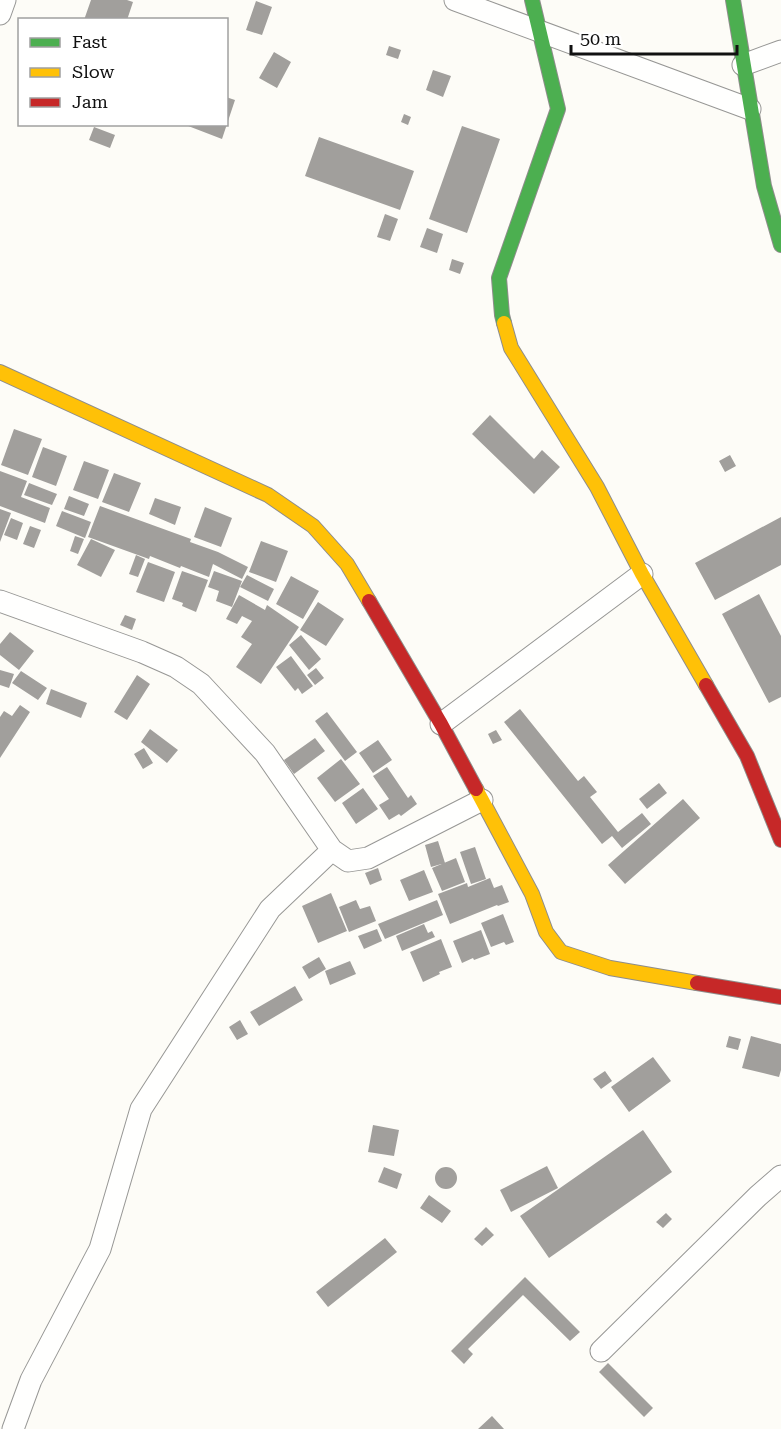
<svg xmlns="http://www.w3.org/2000/svg" width="781" height="1429" font-family="'Roboto Serif',serif">
	<rect width="100%" height="100%" fill="#fdfcf7"/>
	<!-- building -->
	<path fill="#a19f9c" d="M91,0H127L133,2L127,20H84Z
		M256,1L272,7L262,35L246,30Z
		M389,46L401,50L398,59L386,55Z
		M274,52L291,62L277,88L259,78Z
		M433,70L451,76L443,97L426,90Z
		M226,97L235,100L227,124H226Z
		M404,114L411,117L408,125L401,122Z
		M183,124H227L222,139Z
		M462,126L500,139L467,233L429,219Z
		M94,127L115,135L110,148L89,140Z
		M319,137L414,171L400,210L305,176Z
		M385,214L398,219L390,241L377,237Z
		M427,228L443,234L437,253L420,247Z
		M452,259L464,263L460,274L449,270Z
		M490,415L534,459L542,450L560,467L534,494L472,434Z
		M14,429L42,439L28,475L1,465Z
		M43,447L67,456L56,486L32,477Z
		M730,455L736,466L725,472L719,461Z
		M84,461L109,470L98,499L73,490Z
		M0,471L27,481L21,497L50,508L45,523L0,506Z
		M114,473L141,483L129,512L102,502Z
		M29,483L57,494L52,505L24,495Z
		M69,496L89,504L84,516L64,509Z
		M155,498L181,507L175,525L149,514Z
		M100,506L191,539L190,542L218,552L248,567L242,579L213,564L209,577L181,566L180,568L150,556L149,559L88,537Z
		M205,507L232,518L221,547L194,537Z
		M0,509L11,513L0,542Z
		M62,511L91,522L85,538L56,526Z
		M781,517V565L715,600L695,563Z
		M11,518L23,523L17,540L4,535Z
		M30,526L41,530L34,548L23,544Z
		M75,536L84,539L78,554L70,551Z
		M91,539L115,550L101,577L77,565Z
		M261,541L288,551L276,582L249,572Z
		M136,555L145,559L138,577L129,574Z
		M148,562L175,572L164,602L136,592Z
		M182,571L208,580L196,612L182,606L183,603L172,599Z
		M214,571L242,581L232,607L216,601L219,591L208,587Z
		M247,575L274,589L268,601L240,587Z
		M291,576L319,591L303,619L276,604Z
		M759,594L781,636V697L769,703L722,614Z
		M239,595L265,610L267,605L299,627L261,684L236,667L252,644L241,637L252,621L242,616L237,624L226,619Z
		M318,602L344,619L326,646L300,630Z
		M125,615L136,619L132,630L120,625Z
		M10,632L34,651L19,670L0,655V644Z
		M301,635L321,659L309,670L289,645Z
		M291,656L313,686L302,694L298,688L295,691L276,667Z
		M316,668L324,678L315,685L307,675Z
		M0,670L14,674L9,688L0,685Z
		M21,671L47,688L38,700L12,683Z
		M137,675L150,684L127,720L114,712Z
		M51,689L87,703L81,718L46,704Z
		M20,705L30,712L0,758V717L4,711L12,716Z
		M520,709L578,781L584,776L597,792L590,797L618,832L642,813L651,824L622,848L612,836L602,844L504,722Z
		M327,712L357,752L345,761L315,721Z
		M150,729L178,750L167,763L141,742Z
		M496,730L502,740L493,744L488,734Z
		M315,738L325,751L294,774L284,760Z
		M378,740L392,760L373,773L359,753Z
		M144,748L153,763L143,769L134,754Z
		M341,759L360,784L335,802L317,778Z
		M387,767L408,798L411,795L417,804L401,816L399,814L389,820L379,805L389,799L373,776Z
		M659,783L667,793L647,809L639,799Z
		M363,788L378,809L356,824L342,803Z
		M683,799L700,818L625,884L608,865Z
		M438,841L445,863L431,867L425,845Z
		M475,847L486,879L471,884L460,852Z
		M456,858L465,882L442,891L432,868Z
		M378,868L382,880L370,885L365,873Z
		M424,870L433,892L409,901L400,880Z
		M490,878L494,888L502,885L509,902L498,906L497,905L450,924L438,894L467,883L468,887Z
		M331,893L347,931L318,943L302,906Z
		M356,900L360,909L370,906L376,921L349,932L339,907Z
		M437,900L443,915L385,939L378,924Z
		M503,914L514,942L506,945L504,942L491,947L481,923Z
		M424,924L428,933L432,931L435,937L402,951L396,936Z
		M377,929L382,941L364,949L358,936Z
		M481,930L490,954L474,960L473,958L462,963L453,941Z
		M441,939L452,967L439,972L440,974L423,982L410,952Z
		M319,957L326,969L309,979L302,967Z
		M350,961L356,974L330,985L325,971Z
		M295,986L303,1000L259,1026L250,1012Z
		M240,1020L248,1034L237,1040L229,1027Z
		M729,1036L741,1039L738,1050L726,1047Z
		M751,1036L781,1044V1070L779,1077L742,1068Z
		M653,1057L671,1081L629,1112L611,1087Z
		M605,1071L612,1081L601,1089L593,1079Z
		M373,1125L399,1130L394,1156L368,1152Z
		M643,1130L672,1172L549,1258L520,1216Z
		M547,1166L558,1188L511,1212L500,1190Z
		M435 1178a11 11 0 1 1 22 0a11 11 0 1 1-22 0Z
		M384,1167L402,1174L397,1189L378,1182Z
		M429,1195L451,1211L442,1223L420,1208Z
		M666,1213L672,1219L663,1228L656,1222Z
		M486,1227L494,1235L482,1246L474,1239Z
		M385,1238L397,1252L328,1307L316,1292Z
		M525,1277L580,1332L570,1341L523,1295L468,1349L473,1354L464,1364L451,1351Z
		M608,1363L653,1408L644,1417L599,1372Z
		M492,1416L504,1429H478Z"/>
	<g fill="none" stroke-linecap="round" stroke-linejoin="round">
		<!-- street casing -->
		<g stroke="#979795" stroke-width="23">
			<path id="street" d="M455,0L750,109
				M0,14L5,0
				M743,65L781,51
				M0,601L142,652L176,667L201,684L265,753L332,850L348,861L368,858L482,800
				M441,724L642,574
				M601,1351L758,1196L781,1176
				M13,1429L31,1380L100,1249L141,1109L270,909L332,850"/>
		</g>
		<!-- fast casing -->
		<g stroke="#8e8d8b" stroke-width="16">
			<path id="fast" d="M733,0L764,186L781,245
				M504,323L502,315L499,278L558,109L532,0"/>
		</g>
		<!-- slow casing -->
		<g stroke="#8e8d8b" stroke-width="16">
			<path id="slow" d="M504,323L511,348L597,487L642,574L706,685
				M0,372L268,495L313,526L347,564L369,601
				M476,789L532,894L546,932L561,952L610,968L697,983"/>
		</g>
		<!-- jam casing -->
		<g stroke="#8e8d8b" stroke-width="16">
			<path id="jam" d="M369,601L441,724L476,789
				M706,685L747,756L781,840
				M697,983L781,997"/>
		</g>
		<!-- street -->
		<use href="#street" stroke="#fffffe" stroke-width="21"/>
		<!-- fast -->
		<use href="#fast" stroke="#4caf50" stroke-width="14"/>
		<!-- slow -->
		<use href="#slow" stroke="#ffc107" stroke-width="14"/>
		<!-- jam -->
		<use href="#jam" stroke="#c62828" stroke-width="14"/>
	</g>
	<!-- legend -->
	<rect x="18" y="18" width="210" height="108" fill="#ffffff" stroke="#a0a0a0" stroke-width="1.5"/>
	<rect x="30" y="38" width="30" height="9" fill="#4caf50" stroke="#a0a0a0" stroke-width="1.5"/>
	<text x="72" y="48" font-size="18" fill="#111111">Fast</text>
	<rect x="30" y="68" width="30" height="9" fill="#ffc107" stroke="#a0a0a0" stroke-width="1.5"/>
	<text x="72" y="78" font-size="18" fill="#111111">Slow</text>
	<rect x="30" y="98" width="30" height="9" fill="#c62828" stroke="#a0a0a0" stroke-width="1.5"/>
	<text x="72" y="108" font-size="18" fill="#111111">Jam</text>
	<!-- scale -->
	<path d="M571 45v9h166v-9" fill="none" stroke="#111111" stroke-width="3"/>
	<text x="580" y="45" font-size="18" fill="#111111" stroke="#ffffff" stroke-width="4.5" paint-order="stroke">50 m</text>
</svg>
